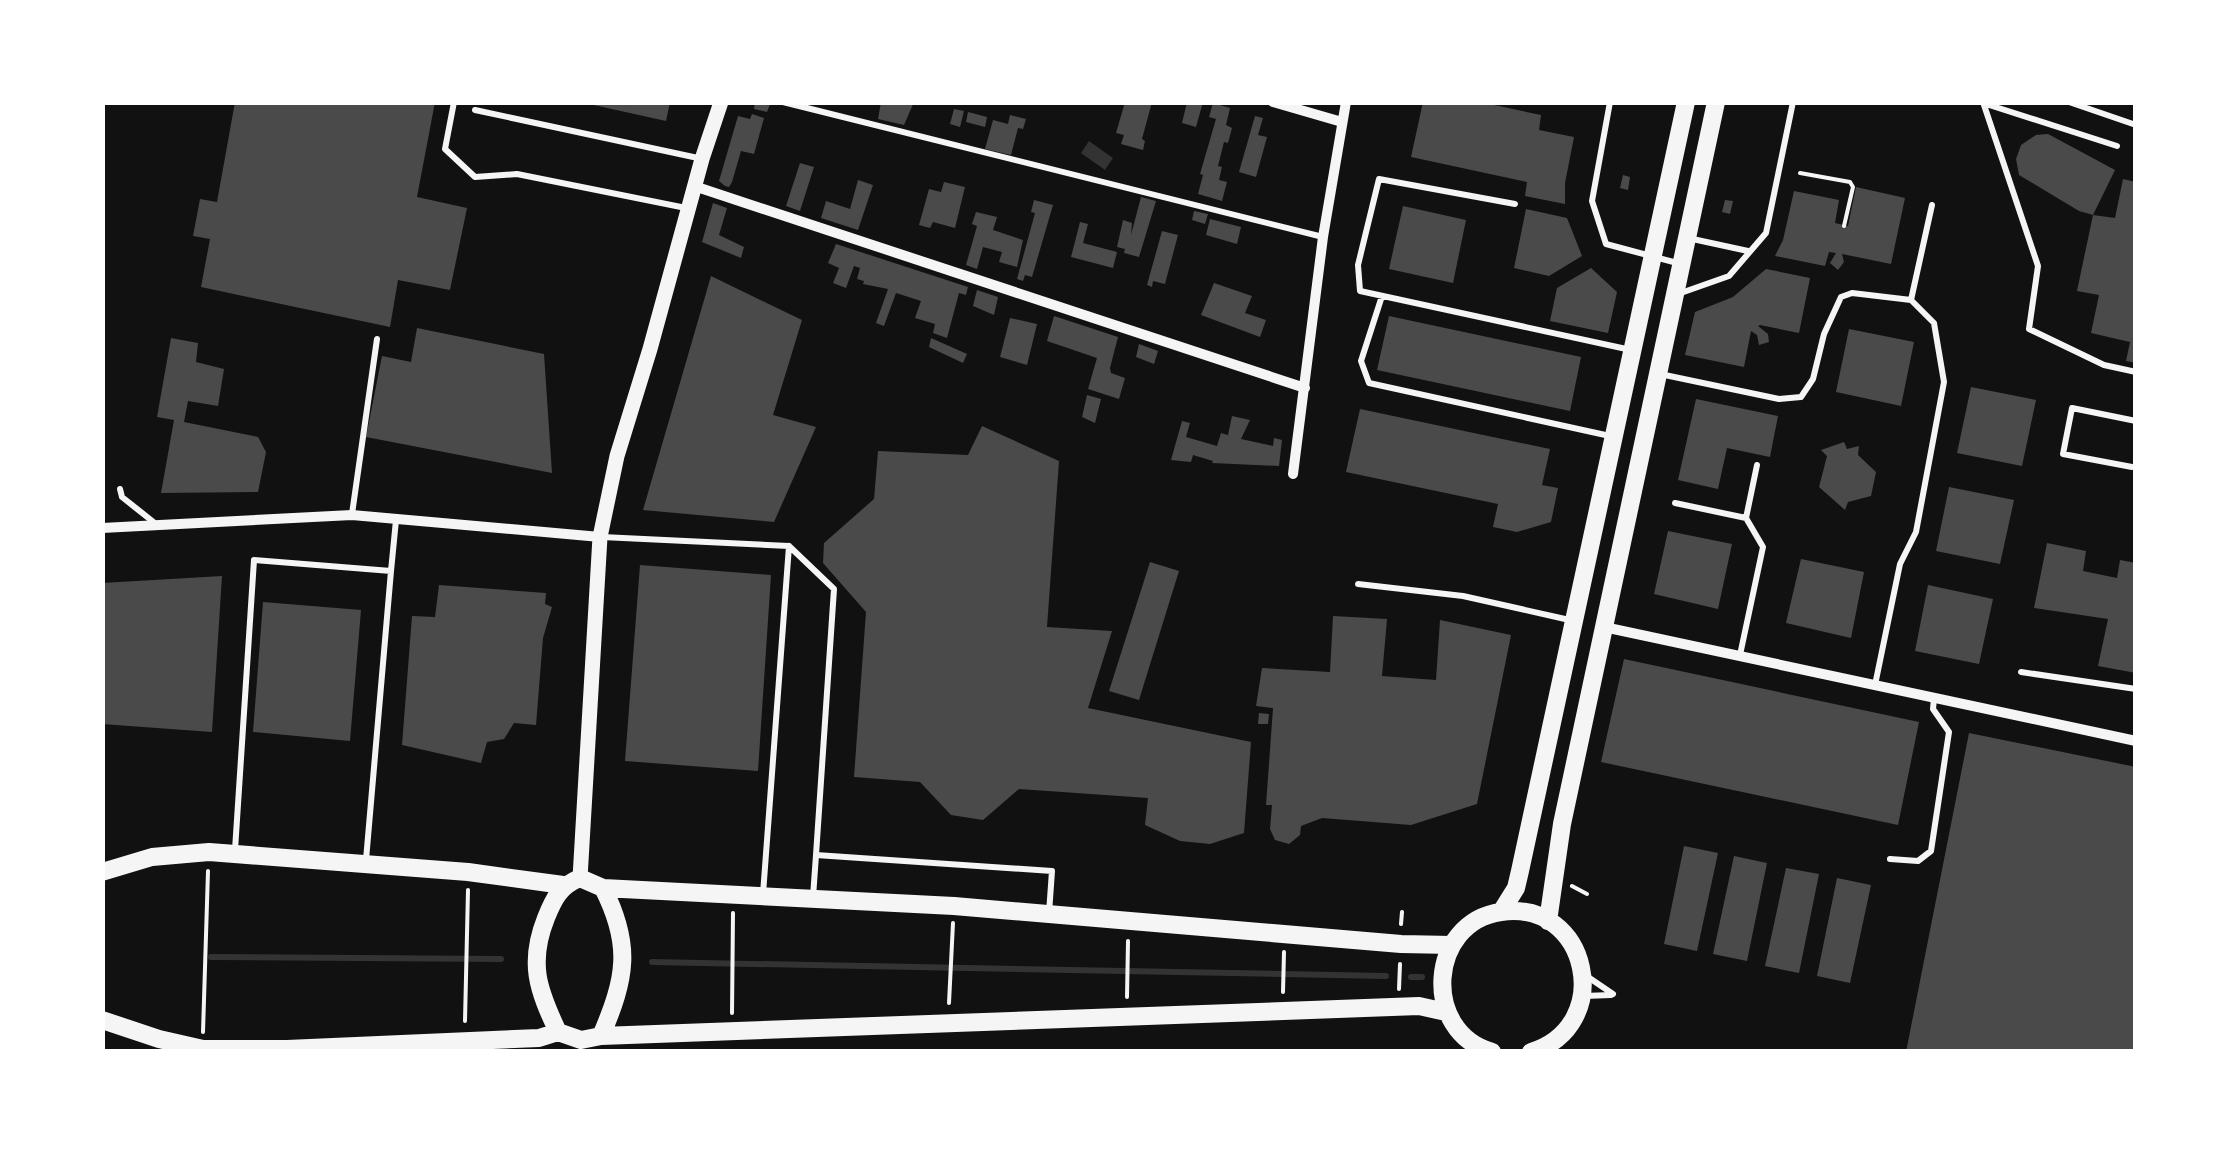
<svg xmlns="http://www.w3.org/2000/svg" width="2238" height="1154" font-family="'Fira Sans',sans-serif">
	<rect width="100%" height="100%" fill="#111"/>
	<!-- water -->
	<path fill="#333" d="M1089,141L1113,158L1105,170L1081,153Z"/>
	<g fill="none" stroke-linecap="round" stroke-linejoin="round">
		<!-- stream -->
		<path stroke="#333" stroke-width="6" d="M211,957L501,959
			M652,962L1386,976
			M1411,977H1422"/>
	</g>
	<!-- building -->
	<path fill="#4a4a4a" d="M235,102H435L417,197L467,208L450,290L398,280L390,327L201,287L210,239L193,236L200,199L217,202Z
		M580,102H670L666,121Z
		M755,102L770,104L767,112L754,109Z
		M881,102H914L904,125L878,119Z
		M1125,102L1136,105V102H1152L1142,139L1145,141L1143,150L1121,144L1124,135L1116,133Z
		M1187,102H1203L1196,127L1182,123Z
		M1423,102H1480L1541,115L1539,130L1574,137L1565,183V204L1525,196L1527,182L1411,157Z
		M1213,103L1230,108L1226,125L1232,128L1228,143L1224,142L1218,166L1222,167L1219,180L1227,182L1222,201L1198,194L1203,175L1200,174L1216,119L1209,117Z
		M954,109L964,111L960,127L950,124Z
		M968,112L987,117L985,127L966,122Z
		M752,114L764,118L754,154L741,151L732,182L729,187L725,186L719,181L738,116L750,119Z
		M1010,115L1026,119L1023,129L1018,128L1011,155L985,149L993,120L1008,124Z
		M1255,116L1263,118L1258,135L1267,137L1256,177L1239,172Z
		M2048,134L2115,170L2093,215L2115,218L2123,179L2136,182V363L2126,361L2130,342L2091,333L2099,295L2077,291L2093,215L2079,211L2019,175L2016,159L2021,145L2036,135Z
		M800,163L814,167L800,211L786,206Z
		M1623,175L1630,177L1628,190L1620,188Z
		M858,180L873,185L858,230L821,218L826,201L850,209Z
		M944,182L965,187L955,228L933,222L930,228L919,225L929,189L941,192Z
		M1856,187L1905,198L1891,264L1842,254L1844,262L1838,270L1830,263L1836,253L1829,252L1825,266L1775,256L1783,240L1794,191L1839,200L1835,223L1848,226Z
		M1141,197L1156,201L1139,257L1124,253L1125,249L1117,247L1123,220L1132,223L1131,235Z
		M1034,200L1053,205L1032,277L1025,275L1023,281L1017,279L1035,213L1031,212Z
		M1725,200L1733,201L1730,214L1722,212Z
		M713,203L727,208L719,235L744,247L741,258L702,242Z
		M1403,206L1466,220L1453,283L1389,269Z
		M1526,209L1567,218L1582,256L1549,276L1514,268Z
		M1194,211L1208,214L1205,224L1192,220Z
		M976,212L997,217L993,230L1023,240L1017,267L999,262L1002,252L983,247L977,269L966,265L977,226L972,224Z
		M1210,219L1241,227L1237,244L1206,235Z
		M1080,222L1088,224L1083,243L1117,252L1113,268L1071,257Z
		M1162,231L1178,235L1165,284L1153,281L1152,287L1147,285Z
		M836,244L968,287L966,295L959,293L947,338L933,333L935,324L915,318L921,301L896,293L884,326L876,323L888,289L863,284L864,281L857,279L860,268L854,266L846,288L833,283L839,268L828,263Z
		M1591,268L1617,292L1608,333L1550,321L1557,288Z
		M1766,269L1810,278L1799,333L1760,325L1758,326L1768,334L1769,342L1759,345L1757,335L1751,331L1744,367L1685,355L1695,312L1733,297Z
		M711,276L802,320L773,415L816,427L774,522L643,510Z
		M1214,283L1252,296L1245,313L1266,320L1260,337L1201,315Z
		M977,290L998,297L994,315L973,306Z
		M1054,316L1118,337L1110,368L1111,373L1125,378L1119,399L1088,389L1097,358L1047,341Z
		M1389,316L1581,357L1570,411L1377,370Z
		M1010,318L1037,324L1027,365L1000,357Z
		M417,328L544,354L552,473L366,437L382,356L411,362Z
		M1849,329L1914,342L1901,406L1836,392Z
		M171,338L198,343L196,362L224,369L218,406L188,401L184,422L258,437L266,452L258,492L161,493L174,420L157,417Z
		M931,338L967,354L963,363L929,347Z
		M1139,344L1158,351L1154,364L1136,357Z
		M1971,387L2036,400L2022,466L1957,453Z
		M1087,395L1101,399L1095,423L1082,417Z
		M1696,399L1778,416L1770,457L1727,448L1718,489L1678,480Z
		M1360,409L1550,449L1542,485L1558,488L1551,522L1517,532L1493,527L1498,504L1346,472Z
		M1232,416L1250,420L1241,439L1273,446L1274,438L1282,440L1279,466L1212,463L1213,461L1193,455L1191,462L1171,460L1182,421L1190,423L1186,437L1217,446L1221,433L1228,435Z
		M982,426L1059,461L1047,627L1112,631L1088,708L1251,742L1244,833L1210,844L1180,841L1145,825L1148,798L1019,789L983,820L951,815L920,782L854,777L866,612L823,563L824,543L874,499L878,451L968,455Z
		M1844,442L1847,449L1859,446L1858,455L1876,472L1871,496L1848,502L1845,510L1819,487L1827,456L1821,450Z
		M1949,487L2014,500L2000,564L1936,551Z
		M1668,531L1732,544L1718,609L1654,594Z
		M2047,543L2086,551L2083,571L2117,578L2120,560L2136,563V673L2098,666L2108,619L2034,608Z
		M1801,559L1864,572L1851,638L1786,623Z
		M1150,562L1179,571L1139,700L1109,691Z
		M640,565L771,575L758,771L625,761Z
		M222,576L212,732L102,724V583Z
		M439,585L546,593L545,604L552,607L543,638L536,725L514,723L504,739L487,742L481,763L402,745L412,616L435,617Z
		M1928,585L1993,599L1979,664L1915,651Z
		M263,602L361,610L350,741L253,732Z
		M1333,616L1387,619L1382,676L1436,680L1440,620L1511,635L1477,804L1411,825L1322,818L1301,826L1300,835L1289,844L1275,840L1270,829L1272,805H1266L1273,708L1256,706L1262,668L1330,672Z
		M1624,659L1919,722L1898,825L1601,762Z
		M1259,713L1269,714L1268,724H1258Z
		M1969,733L2136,767V1052H1906Z
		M1684,846L1718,853L1697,951L1664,944Z
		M1734,856L1767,863L1747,961L1713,954Z
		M1786,868L1819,874L1799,973L1765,966Z
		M1837,878L1871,885L1850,983L1817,976Z"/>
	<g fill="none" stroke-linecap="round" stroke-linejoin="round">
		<!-- path -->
		<path stroke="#f5f5f5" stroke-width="4" d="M1800,173L1850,182L1853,187L1844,226
			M1572,886L1587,894
			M1401,924L1402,912
			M1399,989L1400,964
			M1283,992L1284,952
			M1127,997L1128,941
			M949,1003L953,923
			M732,1013L733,913
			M465,1021L468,890
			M203,1032L208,871"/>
		<!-- service -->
		<path stroke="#f5f5f5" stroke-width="6" d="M454,102L445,149L475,177L517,174L686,208
			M783,102L1323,237
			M1610,102L1592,201L1606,244L1681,264
			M1983,102L2038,266L2029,329L2104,365L2136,372
			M2069,102L2136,125
			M1983,103L2117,146
			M475,110L698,158
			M1515,204L1379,179L1358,265L1360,291L1631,350
			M1688,238L1748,251
			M1678,294L1729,276L1766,233L1793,102
			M1382,296L1361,361L1369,383L1610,436
			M1911,300L1932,205
			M1660,374L1779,399L1801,397L1813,379L1824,334L1841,297L1852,293L1911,300L1934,323L1944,382L1916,532L1900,564L1875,685
			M2132,467L2063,454L2072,408L2136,421
			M120,489L122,497L156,524
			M1675,503L1746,518L1763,547L1740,655
			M352,514L377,339
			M1746,518L1757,465
			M602,537L789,546L763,894
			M789,546L834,589L816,855L1052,871L1049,913
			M391,571L396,520
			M1358,584L1463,596L1574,621
			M2021,672L2136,689
			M235,850L254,560L391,571L366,860
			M1890,859L1918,861L1931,851L1949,732L1933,709L1934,698
			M813,897L816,855
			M1585,975L1613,994
			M1584,996L1611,995"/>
		<!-- minor -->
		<path stroke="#f5f5f5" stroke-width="10" d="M1273,102L1342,122
			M694,186L1305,388
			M1293,474L1323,237L1346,102
			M102,528L352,515L600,537
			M1604,627L2136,741"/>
		<!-- tertiary -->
		<path stroke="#f5f5f5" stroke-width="15" d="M580,878L600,537L617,456L650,349L702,159L721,102"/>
		<!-- secondary -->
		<path stroke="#f5f5f5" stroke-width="18" d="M102,872L152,857L209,852L468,872L563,885
			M603,888L954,906L1401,944L1452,945
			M1501,912L1516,888L1520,871L1686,102
			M1548,921L1562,824L1716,102
			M102,1020L159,1039L203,1049H287L539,1038L558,1032
			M601,1036C626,978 632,945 603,888L580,878C560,886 554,898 546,918C528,963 538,990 558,1032L581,1040L601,1036L1419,1006L1446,1012
			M1492,1052C1421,1032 1428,922 1501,912C1589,899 1616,1026 1531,1052"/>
	</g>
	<!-- border -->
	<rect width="2238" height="1154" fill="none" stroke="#ffffff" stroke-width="210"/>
</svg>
